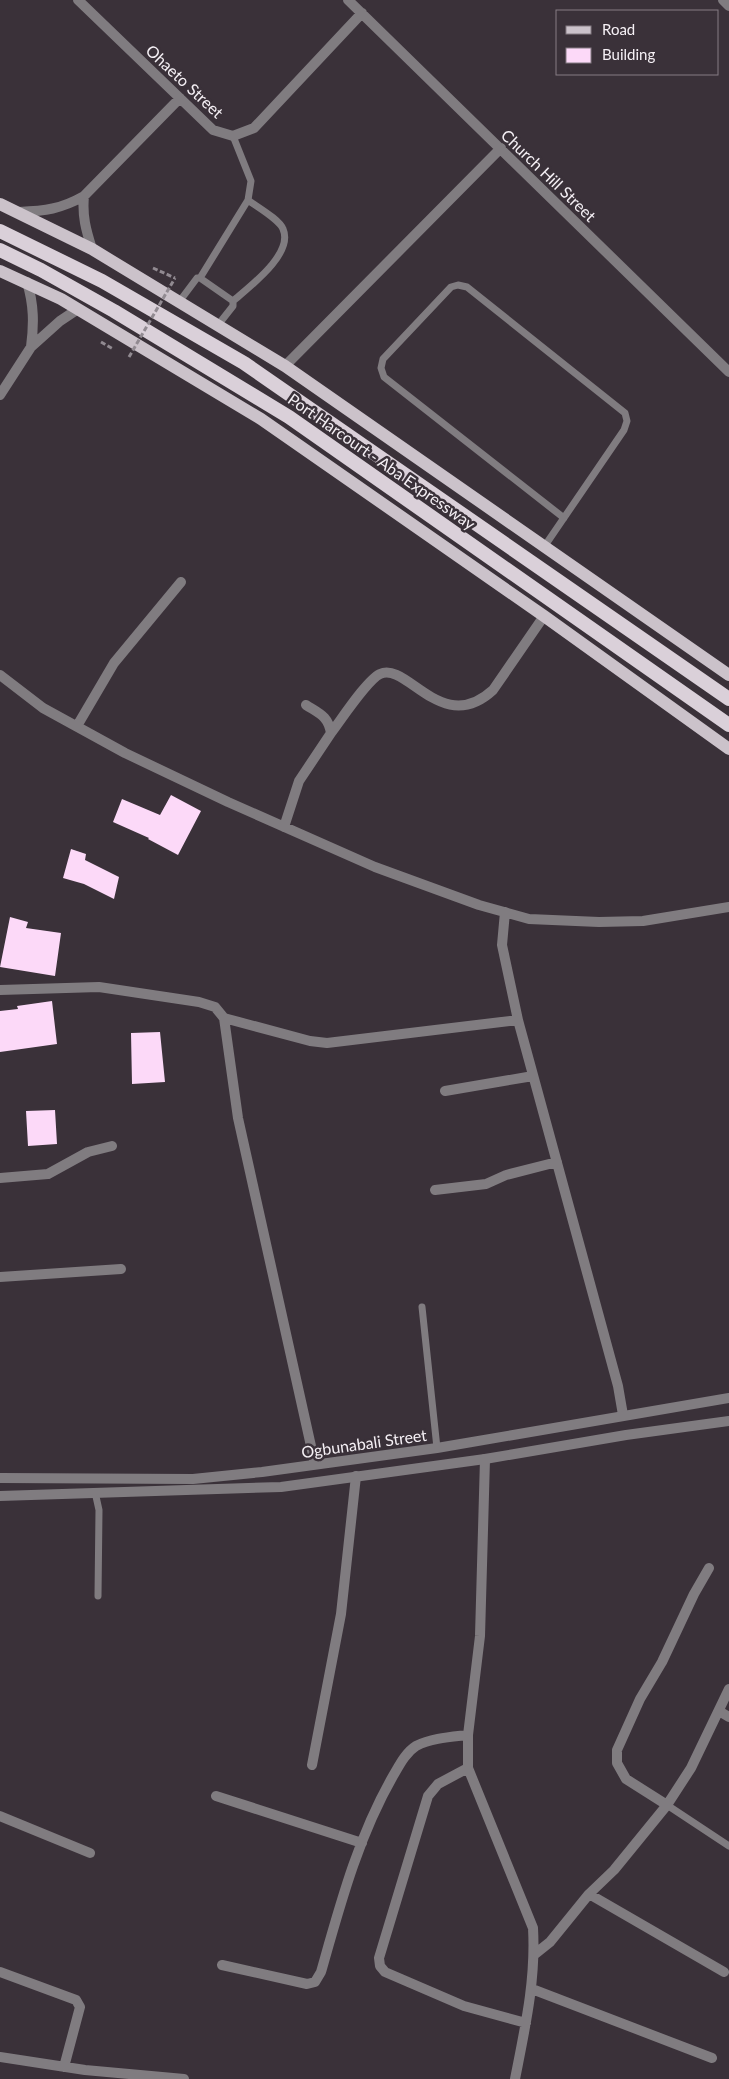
<svg xmlns="http://www.w3.org/2000/svg" width="729" height="2079" font-family="Lato,sans-serif">
	<rect width="100%" height="100%" fill="#3a3139"/>
	<!-- building -->
	<path fill="#fcd9f8" d="M171,795L201,811L178,855L148,839L149,838L113,822L122,799L160,815Z
		M71,849L86,854L85,860L119,877L114,899L84,884L63,878Z
		M10,917L28,922L26,928L61,933L55,976L0,967Z
		M52,1001L57,1044L0,1052V1011L18,1009L17,1006Z
		M160,1032L165,1082L132,1084L131,1033Z
		M55,1110L57,1144L28,1146L26,1111Z"/>
	<g fill="none" stroke-linecap="round" stroke-linejoin="round">
		<!-- path -->
		<path stroke="#918a91" stroke-width="3" stroke-dasharray="5 2.5" stroke-linecap="butt" d="M153,268L175,278
			M101,342L113,349"/>
		<!-- service -->
		<path stroke="#807c80" stroke-width="7" d="M200,278L248,200L251,181L233,136
			M233,301C249,287 294,254 283,229C279,219 257,207 248,200
			M179,302L197,278H200L233,301V306L218,325
			M544,547L624,430L627,421L625,413L467,287L458,285L451,287L383,359L381,368L384,377L564,518
			M422,1307L437,1448
			M95,1492L99,1510L98,1596
			M667,1805L729,1846"/>
		<!-- minor -->
		<path stroke="#807c80" stroke-width="10" d="M78,0L213,130L233,136L254,128L362,13
			M348,0L729,372
			M723,0L729,6
			M84,196C82,216 86,230 92,249
			M19,212C45,211 61,209 84,196L180,98
			M27,282C34,305 34,324 31,347
			M285,366L501,148
			M0,395L31,347L60,321L78,309
			M0,675L43,708L125,753L228,802L375,867L479,905L529,919L599,922L643,921L729,907
			M77,726L114,663L181,582
			M331,733C341,720 367,680 380,674C407,661 442,737 493,690L544,616
			M284,827L299,781L331,733C328,716 320,714 306,705
			M505,912L502,945L518,1020L618,1386L623,1415
			M0,990L99,987L199,1002L215,1007L224,1018L238,1118L315,1464
			M224,1018L310,1041L327,1043L518,1020
			M445,1091L533,1076
			M0,1178L48,1174L88,1152L112,1146
			M435,1190L486,1184L506,1175L557,1162
			M0,1277L121,1269
			M485,1459L480,1636L468,1735V1768L533,1928C536,1980 525,2028 515,2079
			M719,1711L729,1717
			M312,1765L341,1614L356,1476
			M468,1768L438,1784L428,1796L379,1958L380,1966L385,1972L464,2006L526,2023
			M216,1796L362,1843
			M667,1805L626,1779L617,1763V1750L640,1699L662,1662L694,1594L709,1568
			M0,1816L90,1853
			M589,1894L724,1972
			M535,1954L550,1942L589,1894L614,1870L667,1805L691,1768L729,1689
			M222,1965L307,1984L315,1982L321,1972C340,1905 358,1837 393,1776C399,1766 405,1753 416,1746C432,1738 451,1737 468,1735
			M0,1972L76,2000L80,2007L64,2067
			M532,1989L712,2058
			M0,2057L85,2070L184,2079"/>
		<!-- tertiary -->
		<path stroke="#807c80" stroke-width="10" d="M0,1478L193,1479L262,1472L437,1448L729,1398
			M0,1496L281,1487L485,1459L626,1435L729,1421"/>
		<!-- primary -->
		<path stroke="#cbc2ca" stroke-width="12" d="M0,204L92,249L285,366L729,675
			M0,271L61,299L261,419L544,616L729,749"/>
		<!-- trunk -->
		<path stroke="#dad0d9" stroke-width="14" d="M0,231L102,281L244,363L729,699
			M0,250L41,270L114,311L289,417L729,725"/>
		<!-- path-bridge -->
		<path stroke="#918a91" stroke-width="3" stroke-dasharray="5 2.5" stroke-linecap="butt" d="M129,357L175,278"/>
	</g>
	<g text-anchor="middle" dominant-baseline="central" stroke-width="5" stroke-linejoin="round" paint-order="stroke">
		<!-- street labels -->
		<g font-size="16" fill="#f5f0f5" stroke="#3a3139">
			<text transform="translate(185 81) rotate(43)">Ohaeto Street</text>
			<text transform="translate(549 175) rotate(44)">Church Hill Street</text>
			<text transform="translate(382 461) rotate(35)">Port Harcourt - Aba Expressway</text>
			<text transform="translate(364 1443) rotate(-8)">Ogbunabali Street</text>
		</g>
	</g>
	<!-- legend -->
	<rect x="556" y="10" width="162" height="65" fill="#3a3139" stroke="#857d84"/>
	<rect x="566" y="26" width="25" height="8" fill="#cbc2ca" stroke="#857d84"/>
	<text x="602" y="35" font-size="15" fill="#f5f0f5">Road</text>
	<rect x="566" y="48" width="25" height="15" fill="#fcd9f8" stroke="#857d84"/>
	<text x="602" y="60" font-size="15" fill="#f5f0f5">Building</text>
</svg>
